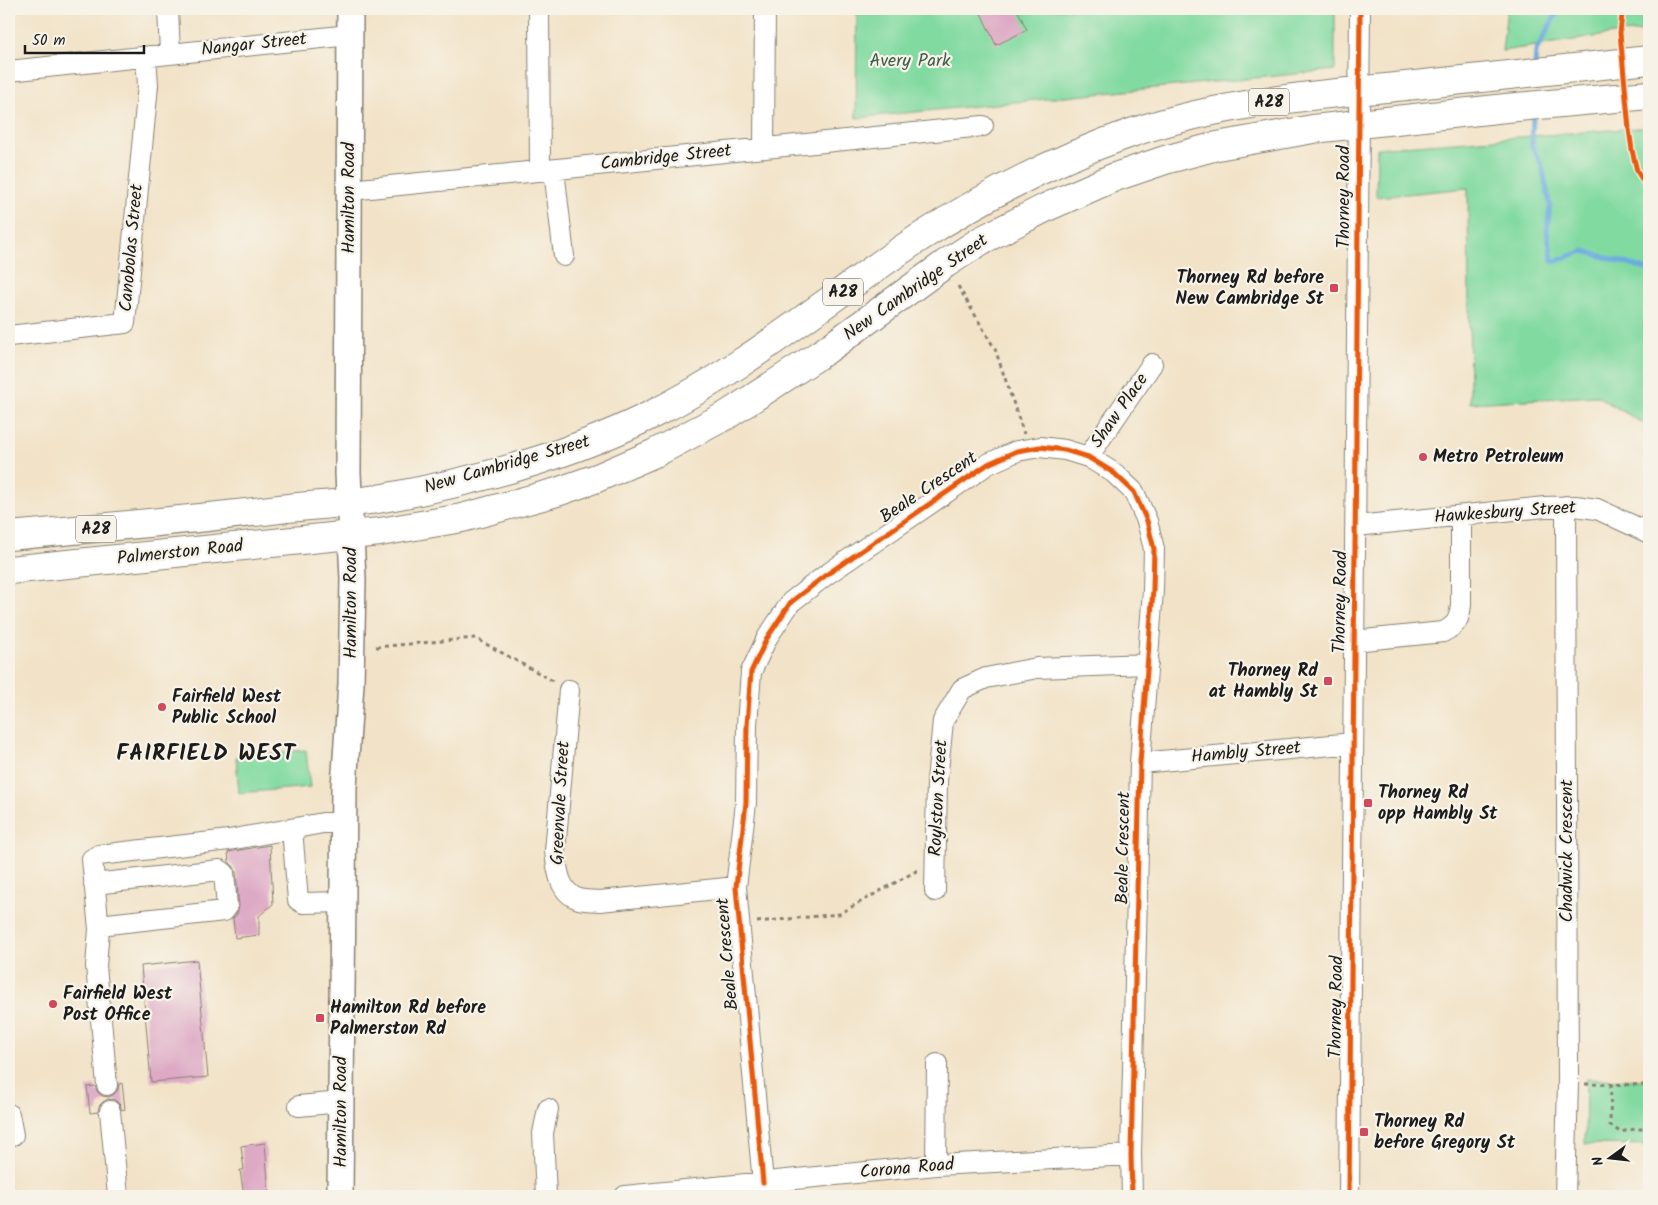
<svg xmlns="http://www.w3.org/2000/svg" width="1658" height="1205" font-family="Kalam,sans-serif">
	<rect width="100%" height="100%" fill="#f7f3e8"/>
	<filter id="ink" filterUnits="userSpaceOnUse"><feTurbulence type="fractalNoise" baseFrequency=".02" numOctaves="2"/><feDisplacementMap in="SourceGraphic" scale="10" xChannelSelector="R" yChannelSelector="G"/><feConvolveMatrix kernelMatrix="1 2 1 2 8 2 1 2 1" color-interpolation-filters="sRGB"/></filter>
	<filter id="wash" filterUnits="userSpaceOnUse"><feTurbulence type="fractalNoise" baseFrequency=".0096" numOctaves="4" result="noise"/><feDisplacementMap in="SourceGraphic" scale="20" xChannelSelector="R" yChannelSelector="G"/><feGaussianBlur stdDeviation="1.12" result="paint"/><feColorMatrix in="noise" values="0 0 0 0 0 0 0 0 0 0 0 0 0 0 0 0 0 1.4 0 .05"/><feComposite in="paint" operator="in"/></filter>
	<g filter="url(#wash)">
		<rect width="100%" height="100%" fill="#f2e3c8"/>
		<!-- green -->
		<path fill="#81daa0" stroke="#4e7b5e" d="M857,9H1335V70L856,118Z
			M1507,9H1649V31L1620,33L1502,51Z
			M1649,127V427L1597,396L1470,403L1468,188L1376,197L1377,148Z
			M306,750L310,787L239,793L236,757Z
			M1586,1079L1649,1080V1145L1585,1144Z"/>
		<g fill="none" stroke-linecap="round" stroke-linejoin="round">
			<!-- stream -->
			<path stroke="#6cacdf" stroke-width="5" d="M1535,65L1536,51L1559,9
				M1533,113L1532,146L1542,166L1550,205L1547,232L1553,262L1584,251L1649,270"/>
		</g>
		<g id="blocks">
			<!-- building -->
			<path fill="#dda9c5" d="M979,9H1017L1027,30L996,45Z
				M270,845L273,904L259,916V935L235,938L233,918L237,914L239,906L236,872L234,867L229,862L228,852Z
				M197,960L208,1077L151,1082L141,966Z
				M122,1083L125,1109L122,1110L120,1105L115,1100L108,1099L103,1102L99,1106L98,1112L90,1113L87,1087L95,1086L97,1091L102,1096L109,1097L114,1094L118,1090L119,1084Z
				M265,1143L269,1196H244L240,1170H244L241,1146Z"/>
		</g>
	</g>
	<g filter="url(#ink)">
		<use href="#blocks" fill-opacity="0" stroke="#878072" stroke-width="1"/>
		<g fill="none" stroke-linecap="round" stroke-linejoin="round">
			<!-- minor casing -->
			<g stroke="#878072" stroke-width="22">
				<path id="minor" d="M168,9L170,53
					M539,9L540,171
					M9,71L350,35
					M764,148L765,9
					M554,170L564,256
					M350,190L983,126
					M9,336L125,323L148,85L146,57
					M1088,457L1152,364
					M1356,526L1545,507L1575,506L1597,509L1649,533
					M1354,641L1443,632C1457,625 1459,620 1461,605V516
					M569,690L555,851C557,869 559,893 579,899C585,901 593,900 600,901L736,887
					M1140,763L1353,743
					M292,829L298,900L303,903L343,902
					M94,884L220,870L224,873L227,907L224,911L99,925
					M935,891L937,781L943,721L962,689L986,678L1037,668L1148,664
					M107,1085L96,966L99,929L92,859L99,855L229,840L323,823H344
					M299,1106L341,1102
					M110,1111L118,1196
					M9,1114L13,1135
					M936,1165L937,1064
					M763,1183L736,887L746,803L747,725L751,672L767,638L791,602L826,575L988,464L1017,451L1040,447L1065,450L1088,457L1114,473L1134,492L1147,521L1154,549L1153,590L1140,763L1131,1155L1132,1196
					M546,1196L543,1133L548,1109
					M625,1196L936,1165L1131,1155
					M1349,1196L1360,9
					M1565,1196L1568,1084L1566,506"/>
			</g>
			<!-- major casing -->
			<g stroke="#878072" stroke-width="28">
				<path id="major" d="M340,1196L344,787L351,684L353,579L348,473L350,9"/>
			</g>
			<!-- highway casing -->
			<g stroke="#878072" stroke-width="30">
				<path id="highway" d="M9,536C99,528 189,520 279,509C313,505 349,504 383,498C474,482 566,457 649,416C747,368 829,297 919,238C986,195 1056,159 1131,133C1219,103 1314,95 1406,86C1487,78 1568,68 1649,60
					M9,570L380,532L462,518L557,492L597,478L655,453L727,415L825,351L945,264L982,240L1047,207L1115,177L1165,160L1217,146L1313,129L1506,108L1649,95"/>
			</g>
			<!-- path -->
			<path stroke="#878072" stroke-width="3" stroke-dasharray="4 4" stroke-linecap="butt" d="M958,286L995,349L1024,434
				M376,647L475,638L555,682
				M757,922L839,914L918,870
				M1585,1084L1649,1085
				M1611,1084L1610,1125L1620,1132L1635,1129H1649"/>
			<!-- minor -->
			<use href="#minor" stroke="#fff" stroke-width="20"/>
			<!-- major -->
			<use href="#major" stroke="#fff" stroke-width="25"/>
			<!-- highway -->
			<use href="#highway" stroke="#fff" stroke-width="28"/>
			<!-- cycleway casing -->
			<g stroke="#f7f3e8" stroke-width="8">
				<path id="cycleway" d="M1627,9L1622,15L1620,33L1629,129L1632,150L1637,171L1649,191
					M763,1183L736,887L746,803L747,725L751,672L767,638L791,602L826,575L988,464L1017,451L1040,447L1065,450L1088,457L1114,473L1134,492L1147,521L1154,549L1153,590L1140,763L1131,1155L1132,1196
					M1349,1196L1360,9"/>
			</g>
			<!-- cycleway -->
			<use href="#cycleway" stroke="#e8590c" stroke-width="5"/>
		</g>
	</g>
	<!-- markers -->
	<g fill="#d1495b" stroke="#f7f3e8" stroke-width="2">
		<rect x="1329" y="283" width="10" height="10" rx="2.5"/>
		<circle cx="1423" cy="457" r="5"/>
		<rect x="1323" y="676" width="10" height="10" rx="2.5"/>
		<circle cx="162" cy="707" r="5"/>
		<rect x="1363" y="798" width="10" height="10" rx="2.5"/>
		<circle cx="53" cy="1004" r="5"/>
		<rect x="315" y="1013" width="10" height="10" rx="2.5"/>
		<rect x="1359" y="1127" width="10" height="10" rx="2.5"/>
	</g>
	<g text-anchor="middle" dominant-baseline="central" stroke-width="4.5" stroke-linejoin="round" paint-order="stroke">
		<!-- shield labels -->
		<g fill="#f7f3e8" stroke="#5e5c59" stroke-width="1">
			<rect x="1249" y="88.5" width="40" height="27" rx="4"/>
			<rect x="823" y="278.5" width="40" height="27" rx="4"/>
			<rect x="76" y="515.5" width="40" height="27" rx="4"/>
		</g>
		<g font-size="16" font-weight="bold" fill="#1c1c1c">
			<text x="1269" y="102">A28</text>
			<text x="843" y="292">A28</text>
			<text x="96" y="529">A28</text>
		</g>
		<!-- street labels -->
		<g font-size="18" fill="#1c1c1c" stroke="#f7f3e8">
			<text transform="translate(254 45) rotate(-6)">Nangar Street</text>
			<text transform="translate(666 158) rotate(-6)">Cambridge Street</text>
			<text transform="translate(1344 197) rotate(-90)">Thorney Road</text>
			<text transform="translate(349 198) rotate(-90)">Hamilton Road</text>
			<text transform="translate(132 248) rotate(-85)">Canobolas Street</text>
			<text transform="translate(916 288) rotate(-35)">New Cambridge Street</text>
			<text transform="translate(1120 411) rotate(-55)">Shaw Place</text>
			<text transform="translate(507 465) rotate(-16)">New Cambridge Street</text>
			<text transform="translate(929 488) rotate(-34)">Beale Crescent</text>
			<text transform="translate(1505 513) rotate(-4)">Hawkesbury Street</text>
			<text transform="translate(180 553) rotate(-6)">Palmerston Road</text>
			<text transform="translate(1341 602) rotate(-89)">Thorney Road</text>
			<text transform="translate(351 603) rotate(-90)">Hamilton Road</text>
			<text transform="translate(1246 753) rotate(-5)">Hambly Street</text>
			<text transform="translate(939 798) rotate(-87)">Roylston Street</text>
			<text transform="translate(561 803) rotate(-87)">Greenvale Street</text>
			<text transform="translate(1124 848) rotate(-89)">Beale Crescent</text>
			<text transform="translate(1567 851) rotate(-90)">Chadwick Crescent</text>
			<text transform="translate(728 954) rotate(-95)">Beale Crescent</text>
			<text transform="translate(1337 1007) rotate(-89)">Thorney Road</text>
			<text transform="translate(341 1112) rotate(-90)">Hamilton Road</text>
			<text transform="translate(907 1169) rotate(-5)">Corona Road</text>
		</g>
		<!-- park labels -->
		<g font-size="18" fill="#3f5e4a" stroke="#f7f3e8">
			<text x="910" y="61">Avery Park</text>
		</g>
		<!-- poi labels -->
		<g font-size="18" font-weight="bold" fill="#1c1c1c" stroke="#f7f3e8" text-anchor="start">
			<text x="1324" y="278" text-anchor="end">Thorney Rd before<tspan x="1324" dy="21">New Cambridge St</tspan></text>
			<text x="1433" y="457">Metro Petroleum</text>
			<text x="1318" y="671" text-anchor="end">Thorney Rd<tspan x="1318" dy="21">at Hambly St</tspan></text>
			<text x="172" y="697">Fairfield West<tspan x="172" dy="21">Public School</tspan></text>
			<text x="1378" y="793">Thorney Rd<tspan x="1378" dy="21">opp Hambly St</tspan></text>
			<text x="63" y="994">Fairfield West<tspan x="63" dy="21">Post Office</tspan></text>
			<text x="330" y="1008">Hamilton Rd before<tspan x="330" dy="21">Palmerston Rd</tspan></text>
			<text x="1374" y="1122">Thorney Rd<tspan x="1374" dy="21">before Gregory St</tspan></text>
		</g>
		<!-- district labels -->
		<g font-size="22" font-weight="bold" letter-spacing="1" fill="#1c1c1c" stroke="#f7f3e8">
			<text x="206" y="754">FAIRFIELD WEST</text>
		</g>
	</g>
	<!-- margin -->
	<rect width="1658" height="1205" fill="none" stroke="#f7f3e8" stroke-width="30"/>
	<!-- north arrow -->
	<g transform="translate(1610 1158) rotate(255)" stroke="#f7f3e8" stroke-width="4" paint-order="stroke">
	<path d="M0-4L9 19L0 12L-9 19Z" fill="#1c1c1c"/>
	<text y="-8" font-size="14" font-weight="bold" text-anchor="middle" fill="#1c1c1c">N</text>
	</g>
	<!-- scale -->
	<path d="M25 45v8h119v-8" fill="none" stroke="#1c1c1c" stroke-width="2.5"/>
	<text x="32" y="45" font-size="15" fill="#1c1c1c" stroke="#f7f3e8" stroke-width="4" paint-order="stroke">50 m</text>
</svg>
